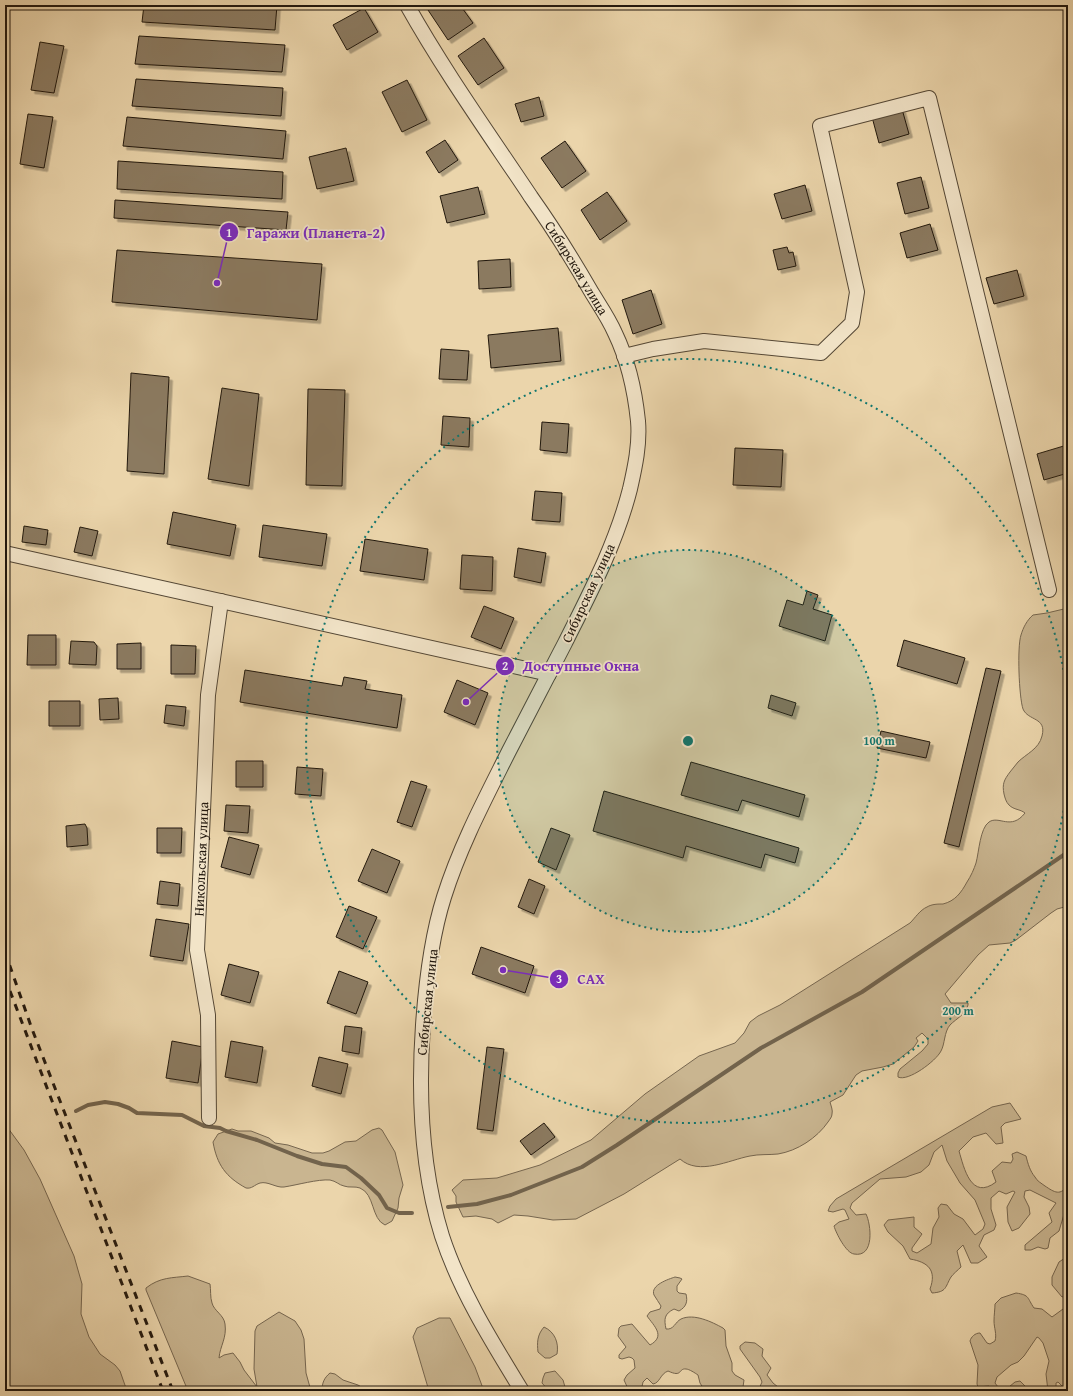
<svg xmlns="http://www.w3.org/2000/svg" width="1073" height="1396" font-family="'Gentium Book Plus',serif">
	<defs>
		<filter id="shadow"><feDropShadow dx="3.5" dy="3.5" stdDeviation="0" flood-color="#0004"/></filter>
	</defs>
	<rect width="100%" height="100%" fill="#ebd5ab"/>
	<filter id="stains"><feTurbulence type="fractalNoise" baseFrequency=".005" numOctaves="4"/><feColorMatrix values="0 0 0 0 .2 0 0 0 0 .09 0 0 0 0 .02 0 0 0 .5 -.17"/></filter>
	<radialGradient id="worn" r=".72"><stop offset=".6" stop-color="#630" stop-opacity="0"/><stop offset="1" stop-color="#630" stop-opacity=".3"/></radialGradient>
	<!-- green -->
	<path fill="#c9b590" stroke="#76664f" d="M1068,531V553L1064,537Z
		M1068,608V906L1057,909L1051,913L1016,940L1010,943L989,945L978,955L945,994L951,1003H968V1005C965,1015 957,1018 950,1025C944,1032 945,1044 941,1051C936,1061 908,1082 898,1077V1073L900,1069L922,1051L928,1044V1039L922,1033L916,1038L918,1041L914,1047L893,1064L883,1067L862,1071L856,1075L843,1095L830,1102C831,1106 833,1110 832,1114C832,1117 830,1119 828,1122C817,1138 797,1151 778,1154C769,1155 759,1154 750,1156C729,1160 699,1176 680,1159L624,1194L576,1219L553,1220L528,1216L514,1215L498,1223L492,1219L476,1216L463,1217L456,1202V1196L452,1190L463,1180L497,1178L540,1165L591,1140L645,1094L699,1056L735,1043L744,1033L750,1022L758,1016L780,1005L910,923C915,918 920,910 927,907C932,904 938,904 943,904C955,901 961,893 967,882C971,876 974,869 976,863C979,852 980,828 989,822C999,815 1011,831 1025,813C1020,809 1014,810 1009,805C1006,802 1005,798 1004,794C1002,784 1004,780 1010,772C1013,769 1015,765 1018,762C1026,754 1039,749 1042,736C1047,717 1028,721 1023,709C1019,697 1017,647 1021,635C1023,628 1027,620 1033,615L1047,613Z
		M1010,1103L1021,1119L1005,1123L1001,1127L1003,1143L996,1144L986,1133L973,1137L959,1151C964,1168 971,1201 996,1182L992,1171L1002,1162L1011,1163L1013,1159L1012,1154L1017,1152L1026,1156C1028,1164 1030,1171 1035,1177C1037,1181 1041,1183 1045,1186C1054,1192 1061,1197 1068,1184V1214L1067,1211H1065L1059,1231L1050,1238L1048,1248L1045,1249L1038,1247L1031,1250H1025V1245L1052,1222L1049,1213L1056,1203L1030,1190L1025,1191L1024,1197L1029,1207L1030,1214L1019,1228L1012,1231L1008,1222L1007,1207L1015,1192L1013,1191L1006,1194L999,1191L991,1198V1209L996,1225L994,1230L984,1235L979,1246L987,1257L978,1263H971L963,1245L957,1251L961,1267C958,1270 953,1274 951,1277C945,1287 947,1292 932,1293L930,1289C937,1270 928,1262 910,1259L903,1246L888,1232L884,1225L888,1220L914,1217V1227L922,1234L912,1248V1251L917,1253L931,1244L933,1228L939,1217L938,1208L941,1204L947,1205L954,1214L963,1219L975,1235L983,1229L985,1224L975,1200L960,1183L947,1161L942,1145L934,1152L929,1165L921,1172L906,1177L880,1179L852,1203L850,1208L856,1215L866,1214C871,1224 875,1258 854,1254C846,1253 836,1233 834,1226L839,1222L849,1219L845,1210L843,1209L833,1212L828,1211L830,1206L836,1199L992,1107Z
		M5,1124L24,1150L40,1179L74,1256L82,1284L81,1314L89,1337L100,1354L115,1365L120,1371L127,1391H5Z
		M379,1128L382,1130L395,1152L403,1185L399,1198L398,1208L392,1221L385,1225C371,1219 375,1194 360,1188C355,1186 349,1188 344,1186C339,1185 336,1181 330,1180C318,1179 297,1185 284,1187C276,1188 268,1181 260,1183C254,1185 252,1189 246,1188C226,1177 217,1165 213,1142L218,1134L232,1129L238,1131H251L269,1138L275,1143L288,1145L312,1153H323L329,1151L345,1142L356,1141L372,1130Z
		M1068,1256V1295L1062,1297L1052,1285V1277L1059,1262Z
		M188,1276L210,1284C211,1290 210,1297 212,1303C214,1311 224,1315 225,1324C227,1338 220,1346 219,1358L224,1355L233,1353L240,1362L244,1370L257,1387L254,1369L255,1331L257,1326L279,1312L295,1321L301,1330L304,1339L306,1373L311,1391H188L146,1290V1288C160,1277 172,1278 188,1276Z
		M675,1277L680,1278L682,1279L677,1286V1291L679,1293L686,1294C688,1302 686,1307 679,1311L674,1309C664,1314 664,1319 666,1329C674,1330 675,1322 681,1319C694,1313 712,1322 723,1328L725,1330L726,1346L732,1363V1371L735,1375L744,1380L743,1387L740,1391H705L700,1383L698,1375C695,1373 689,1369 686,1369C678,1368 683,1378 668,1371C660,1374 660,1383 653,1384L647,1378L643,1382L641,1391H629L624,1380L627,1375L635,1368L634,1360L632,1358L629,1357L622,1359L619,1358V1355L626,1347L618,1336L619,1328L621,1326L632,1324L650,1345C666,1336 654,1326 647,1316L650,1312L660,1309L661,1306C659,1302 656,1299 654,1295C650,1285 669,1279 675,1277Z
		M1016,1293C1030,1295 1027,1298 1034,1308L1042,1309L1052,1317L1063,1309H1068V1391H1062V1386L1058,1382L1056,1383V1391H1048L1046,1374L1049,1361L1043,1343L1039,1338L1037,1337L1024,1356L1018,1362L1011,1365L997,1377L995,1383L1001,1391H991V1388L989,1386L978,1387L977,1384L978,1365L970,1341C971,1337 975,1333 980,1333L987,1343L990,1344L995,1341C997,1334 994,1328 994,1321C994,1315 995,1309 995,1304L1001,1298Z
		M439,1318H450L475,1367L484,1391H429L413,1337L417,1328Z
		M544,1327C555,1332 559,1343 557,1354L550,1358H545L538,1352C537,1343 537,1335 544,1327Z
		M745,1342L755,1343L763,1349L762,1356L771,1368L767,1375L773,1383L783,1391H758L762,1382L760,1377L740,1349V1346Z
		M555,1371L563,1380L565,1387H575L577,1389L576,1391H549L542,1383L543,1378L545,1373Z
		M330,1373L335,1374L343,1380L358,1385L368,1391H322C322,1383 324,1378 330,1373Z
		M1020,1381L1025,1386L1026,1391H1004L1015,1382Z"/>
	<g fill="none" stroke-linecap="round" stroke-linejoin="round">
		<!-- stream -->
		<path stroke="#72634c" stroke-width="4" d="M76,1111L88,1105L105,1102L118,1104L129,1108L137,1113L182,1115L204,1126L220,1128L226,1131L257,1140L297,1156L322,1164L346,1167L361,1178L379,1195L387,1208L399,1213H412
			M448,1207L477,1204L511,1195L582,1167L617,1145L761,1048L862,992L1068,852"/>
	</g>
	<!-- building -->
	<path fill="#8b7a60" stroke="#22180e" filter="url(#shadow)" d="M144,5H277L275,30L142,22Z
		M436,5H460L473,23L448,40L428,10Z
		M364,8L378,32L347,50L333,25Z
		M139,36L285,45L282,72L135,64Z
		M484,38L504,68L478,85L458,56Z
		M40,42L64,46L54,93L31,90Z
		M136,79L283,88L281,116L132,106Z
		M407,80L427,120L402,132L382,92Z
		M539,97L544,116L521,122L515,104Z
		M902,109L909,134L879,143L872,117Z
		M28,114L53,117L44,168L20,164Z
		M127,117L286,131L283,159L123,146Z
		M445,140L458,160L439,173L426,152Z
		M565,141L586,171L562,188L541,158Z
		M346,148L354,181L317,189L309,157Z
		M118,161L283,172L282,199L117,189Z
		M921,177L929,208L905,214L897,183Z
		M805,185L812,211L782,219L774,194Z
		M478,187L485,214L447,223L440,196Z
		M607,192L627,221L600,240L581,210Z
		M115,200L288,212L286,230L114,218Z
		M930,224L938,250L907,258L900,233Z
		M787,247L789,253L793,252L796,266L778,270L773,250Z
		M117,250L322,264L317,320L112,302Z
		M510,259L511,287L479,289L478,261Z
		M1017,270L1024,296L994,304L986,278Z
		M651,290L662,324L633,334L622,300Z
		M558,328L561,361L491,368L488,335Z
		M441,349L469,351L467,380L439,379Z
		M131,373L169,377L164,474L127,471Z
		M222,388L259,394L249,486L208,479Z
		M308,389L345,390L342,486L306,485Z
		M443,416L470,418L469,447L441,445Z
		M542,422L569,424L567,453L540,450Z
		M1067,445L1068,473L1044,480L1037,454Z
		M735,448L783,450L781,487L733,485Z
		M535,491L562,493L560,522L532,520Z
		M173,512L236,525L230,556L167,544Z
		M263,525L327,534L322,566L259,557Z
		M24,526L48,530L46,545L22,542Z
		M80,527L98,531L92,556L74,552Z
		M365,539L428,549L424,580L360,571Z
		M518,548L546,553L541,583L514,577Z
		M462,555L493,557L492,591L460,589Z
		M807,591L818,595L813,609L832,615L825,641L779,626L787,600L803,605Z
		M484,606L514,618L501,649L471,637Z
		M28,635H56V665H27Z
		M904,640L965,658L957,684L897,666Z
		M71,641L94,642L97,646L96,665L69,664Z
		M141,643V669H117V644Z
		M171,645L196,646L195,674H171Z
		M986,668L1001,671L959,847L944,843Z
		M245,670L342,686L344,677L367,681L365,689L402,695L397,728L240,702Z
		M457,680L488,693L475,725L444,712Z
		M771,695L796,703L792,716L768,708Z
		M118,698L119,719L100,720L99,699Z
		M49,701H80V726H49Z
		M166,705L186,707L184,726L164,723Z
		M881,731L930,742L926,758L877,748Z
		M236,761H263V787H236Z
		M691,762L805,795L799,817L742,800L738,811L681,795Z
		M297,767L323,769L321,796L295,794Z
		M411,781L427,786L412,827L397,822Z
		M604,791L799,848L795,863L765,854L761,868L686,846L683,858L593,831Z
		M226,805L250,806L248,833L224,831Z
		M85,824L87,828L88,845L67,847L66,826Z
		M157,828H182L181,853H157Z
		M551,828L570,835L556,870L538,862Z
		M229,837L259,845L250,875L221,867Z
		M372,849L400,861L387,893L358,881Z
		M529,879L545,886L534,914L518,907Z
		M160,881L180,884L178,906L157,904Z
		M349,906L377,917L363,949L336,937Z
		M156,919L189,924L183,961L150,956Z
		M481,947L534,966L525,993L472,974Z
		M229,964L259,972L250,1003L221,995Z
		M339,971L368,982L356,1014L327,1003Z
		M345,1026L362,1028L359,1054L342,1051Z
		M172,1041L203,1047L198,1083L166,1078Z
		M231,1041L263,1047L257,1083L225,1077Z
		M487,1047L504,1049L493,1131L477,1129Z
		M319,1057L348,1064L341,1094L312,1086Z
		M544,1123L555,1137L531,1155L520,1141Z"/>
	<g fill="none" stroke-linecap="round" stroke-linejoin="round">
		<!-- minor casing -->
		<g stroke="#544735" stroke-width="16">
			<g id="minor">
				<path id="s1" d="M407,5C444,71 489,134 531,197C553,228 573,260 592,293C600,306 609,319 615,333C628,360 635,392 638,421C640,444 635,467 630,489C616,544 590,593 565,643C546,679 528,715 509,751C485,799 460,846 444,897C431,938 426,982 423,1025C418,1096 421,1168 442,1236C460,1291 492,1342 522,1391"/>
				<path d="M624,356L653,349L704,341L821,353L852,323L857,292L820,126L929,98L1049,590"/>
				<path d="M5,553L549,674"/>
				<path id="s2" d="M209,1118L208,1015L197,950L208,695L221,601"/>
			</g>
		</g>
		<!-- minor -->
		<use href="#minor" stroke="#f2e4c8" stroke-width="14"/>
		<!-- rail -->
		<path stroke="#22180e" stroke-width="3" stroke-dasharray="7 7" stroke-linecap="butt" d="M5,952L32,1029L173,1391
			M5,978L163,1391"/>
	</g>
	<!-- distance rings -->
	<circle cx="688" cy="741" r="191" fill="#0f766e" fill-opacity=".12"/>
	<g fill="none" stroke="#0f766e" stroke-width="2" stroke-dasharray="2 4">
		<circle cx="688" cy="741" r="191"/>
		<path d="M1068 781A382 382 0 1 1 1068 701"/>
	</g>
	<g text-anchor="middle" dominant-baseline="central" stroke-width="3.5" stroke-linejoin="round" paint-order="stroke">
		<!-- street labels -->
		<g font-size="14" fill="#22180e" stroke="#f2e4c8">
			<text stroke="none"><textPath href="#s1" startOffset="313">Сибирская улица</textPath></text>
			<text transform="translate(588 593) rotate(-65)">Сибирская улица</text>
			<text stroke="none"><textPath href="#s2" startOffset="260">Никольская улица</textPath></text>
			<text transform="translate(427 1002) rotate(-84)">Сибирская улица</text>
		</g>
	</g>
	<circle cx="688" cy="741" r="6" fill="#0f766e" stroke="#f2e4c8" stroke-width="2"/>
	<g font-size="12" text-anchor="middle" font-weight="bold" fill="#0f766e" stroke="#f2e4c8" stroke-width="3.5" stroke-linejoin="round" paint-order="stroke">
		<text x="879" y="745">100 m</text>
		<text x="958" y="1015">200 m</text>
	</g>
	<!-- callouts -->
	<path fill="none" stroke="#7b2cbf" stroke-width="1.5" d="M217 283L229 232M466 702L505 666M503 970L559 979"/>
	<g fill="#7b2cbf" stroke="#f2e4c8" stroke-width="1.5">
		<circle cx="217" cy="283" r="4"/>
		<circle cx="466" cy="702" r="4"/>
		<circle cx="503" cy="970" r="4"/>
		<circle cx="229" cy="232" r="10"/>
		<circle cx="505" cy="666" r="10"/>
		<circle cx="559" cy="979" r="10"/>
	</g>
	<g font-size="12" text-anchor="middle" font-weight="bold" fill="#fff">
		<text x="229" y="237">1</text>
		<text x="505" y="670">2</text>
		<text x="559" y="983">3</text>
	</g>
	<g font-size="15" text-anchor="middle" font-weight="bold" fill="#7b2cbf" stroke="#f2e4c8" stroke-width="3.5" stroke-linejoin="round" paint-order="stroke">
		<text x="316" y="238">Гаражи (Планета-2)</text>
		<text x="581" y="671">Доступные Окна</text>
		<text x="591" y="984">САХ</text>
	</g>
	<!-- margin -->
	<rect width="1073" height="1396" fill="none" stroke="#ebd5ab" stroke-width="20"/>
	<rect x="6" y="6" width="1061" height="1384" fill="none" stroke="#22180e" stroke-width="2"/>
	<rect x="10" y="10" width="1053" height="1376" fill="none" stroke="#22180e"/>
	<rect width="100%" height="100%" filter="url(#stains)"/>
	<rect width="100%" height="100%" fill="url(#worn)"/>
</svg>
